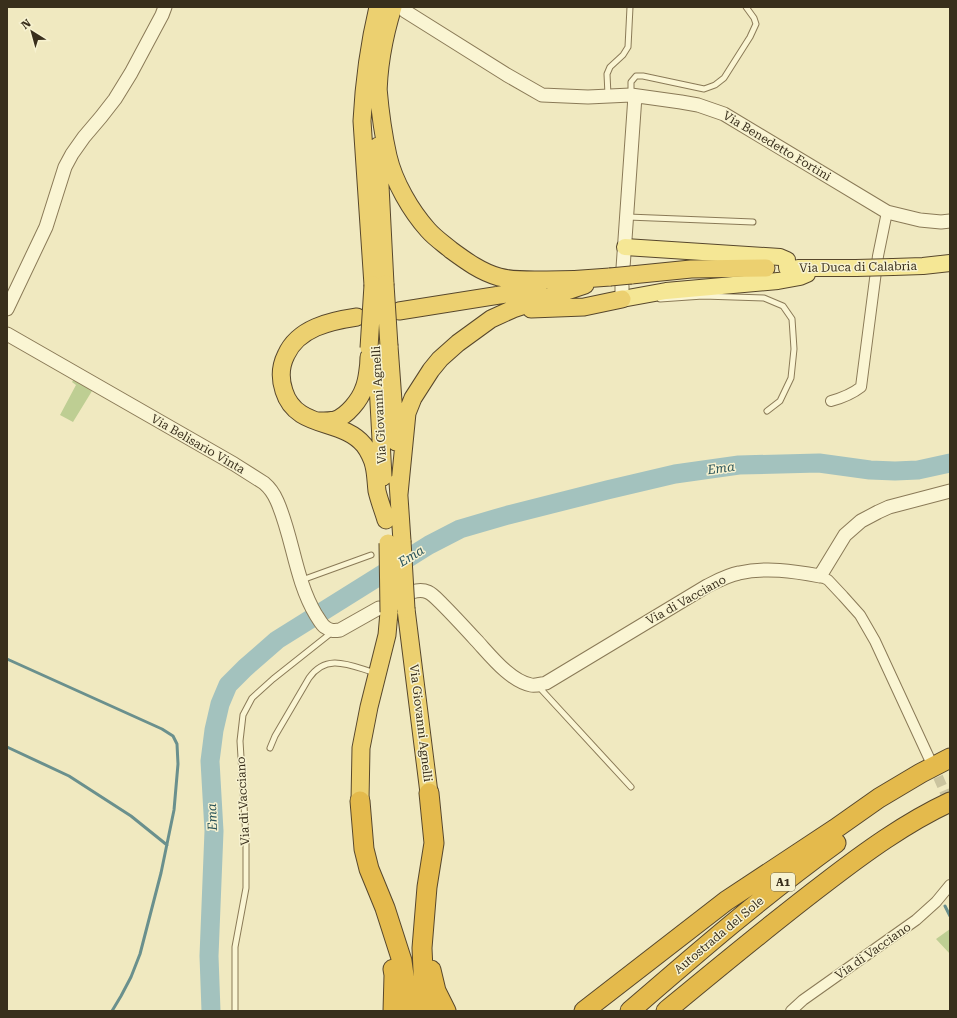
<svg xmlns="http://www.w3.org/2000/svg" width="957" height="1018" font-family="'Roboto Serif',serif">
	<rect width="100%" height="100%" fill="#f0e9c0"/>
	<!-- green -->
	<path fill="#bece93" d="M74,379L92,391L73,422L60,415L76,385L72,382Z
		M950,929V954L936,939Z"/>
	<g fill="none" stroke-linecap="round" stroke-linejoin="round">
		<!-- stream -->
		<path stroke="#6a908d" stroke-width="3" d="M7,659L162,729L173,736L177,744L178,764L174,810L161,873L140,954L131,977L121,996L112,1011
			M7,747L69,776L131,816L167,845
			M945,906L950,916"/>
		<!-- river -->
		<path stroke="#a3c2be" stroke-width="19" d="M211,1011L209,956L214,831L210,761L214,730L220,704L228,685L245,668L277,640L429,545L460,529L508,515L607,490L675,474L739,465L819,463L870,470L895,471L918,470L950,463"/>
		<!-- minor-tunnel -->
		<path stroke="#cbc49f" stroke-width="10" stroke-dasharray="10 5" stroke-linecap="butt" d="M932,763L950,804"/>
		<!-- service casing -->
		<g stroke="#8a7a57" stroke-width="7">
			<path id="service" d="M631,94V82L636,76H643L704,89L715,85L724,78L750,37L756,24L754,18L746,7
				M608,95L607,74L610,67L623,55L628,47L630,7
				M628,217L753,222
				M660,299L703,296L764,298L783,306L792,319L794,349L791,378L780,401L767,411
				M302,580L371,555
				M538,686L631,787
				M270,748L275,736L309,678C327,652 351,666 376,673
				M235,1011V947L246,888V838L240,741L243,715L252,698L273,679L331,633"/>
		</g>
		<!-- minor casing -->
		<g stroke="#8a7a57" stroke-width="12">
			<path id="minor" d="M831,401C842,398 852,394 861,387L878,256L887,212
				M820,576L828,580L843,596L860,615L875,641L930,760
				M791,1011L803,1000L916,920L936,902L950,885"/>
		</g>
		<!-- tertiary casing -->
		<g stroke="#8a7a57" stroke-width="15">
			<path id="tertiary" d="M405,11L507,75L542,95L588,97L631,95L681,102L698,105L724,114L887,212L920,220L941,222L950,221
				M623,268L635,96
				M622,286V299
				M7,309L46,227L65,167L72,154L84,137L101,117L115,99L131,73L162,15L165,7
				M7,334L234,464L264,483C270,488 274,494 277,501C293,537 295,580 316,615C319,619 321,624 325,627C330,631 334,631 340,630L379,608
				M412,592C427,587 433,595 442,604C454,616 465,628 476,640C490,655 510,681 531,685C536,686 541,684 546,683L707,586C717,581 728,575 739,573C766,567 793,571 820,576L845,535L861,521L878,512L889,507L950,491"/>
		</g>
		<!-- primary casing -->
		<g stroke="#57472c" stroke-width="18">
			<path id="primary" d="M625,247L780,257L787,260V268
				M893,267L923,266L950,263
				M798,268H856
				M622,299L666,291L778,281L800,277L807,274L808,268"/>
		</g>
		<!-- trunk casing -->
		<g stroke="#57472c" stroke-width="19">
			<path id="trunk" d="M378,88C380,111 383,134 388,156C394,182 411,211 428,230C435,238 444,244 451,250C466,261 481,272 499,277C514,281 531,280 547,280C568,280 589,279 610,277
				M378,99C378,68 384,36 393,7
				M378,146L385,284
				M631,275L691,269L766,268
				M373,285L362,121C364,82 369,45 378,7
				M531,309L584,307L622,299
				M399,311L538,289
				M357,317C330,321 298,328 286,355C280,367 280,379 284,391C296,430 342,418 364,445C368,450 373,460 374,466C376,474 376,483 377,491C379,500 383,510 386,520
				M389,346L396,442
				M376,347L383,477
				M319,421C325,421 330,421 335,420C347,416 360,400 364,388C367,381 369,365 369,357
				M398,482L402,541
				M399,494L407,413L413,398L431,370L440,359L458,343L491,319L513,309L585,285
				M406,609L429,793
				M360,801L361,748L369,707L387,635L389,612"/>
		</g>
		<!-- motorway casing -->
		<g stroke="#57472c" stroke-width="21">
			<path id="motorway" d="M360,801L364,849L369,869L385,908L402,961L409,1011
				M393,969L394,975L393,1011
				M431,970L436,991L446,1011
				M427,1011L424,993L422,948L427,887L434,843L429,793
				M584,1011L726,901L835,829L879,798L921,773L950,758
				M630,1011C697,953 764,895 836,843
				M666,1011C718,968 771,924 825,883C864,853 905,823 950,802"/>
		</g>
		<!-- service -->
		<use href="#service" stroke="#faf5d3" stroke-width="5"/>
		<!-- minor -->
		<use href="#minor" stroke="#faf5d3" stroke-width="10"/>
		<!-- tertiary -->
		<use href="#tertiary" stroke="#faf5d3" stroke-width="13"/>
		<!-- primary -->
		<use href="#primary" stroke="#f5e795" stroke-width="16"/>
		<!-- trunk -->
		<use href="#trunk" stroke="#ecd070" stroke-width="17"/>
		<!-- motorway -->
		<use href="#motorway" stroke="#e4ba4c" stroke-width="19"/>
		<!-- primary-bridge casing -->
		<g stroke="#57472c" stroke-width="18" stroke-linecap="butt">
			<path id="primary-bridge" d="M856,268L893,267"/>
		</g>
		<!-- trunk-bridge casing -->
		<g stroke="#57472c" stroke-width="19" stroke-linecap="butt">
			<path id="trunk-bridge" d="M610,277L631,275
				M385,284L389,346
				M369,348L373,285
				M402,541L406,609
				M388,543L389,612"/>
		</g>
		<!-- primary-bridge -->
		<use href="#primary-bridge" stroke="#f5e795" stroke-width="16"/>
		<!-- trunk-bridge -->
		<use href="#trunk-bridge" stroke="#ecd070" stroke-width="17"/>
	</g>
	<g text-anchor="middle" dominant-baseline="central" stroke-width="3" stroke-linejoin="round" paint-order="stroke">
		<!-- shield labels -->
		<rect fill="#f7f2d0" stroke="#726a52" stroke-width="1" x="771" y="873" width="24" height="18" rx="3"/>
		<g font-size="11" font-weight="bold" fill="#392f1c">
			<text x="783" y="882">A1</text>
		</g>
		<!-- street labels -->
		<g font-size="12" fill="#392f1c" stroke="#f7f2d0">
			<text transform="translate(777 146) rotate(31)">Via Benedetto Fortini</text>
			<text transform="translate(858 267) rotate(-1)">Via Duca di Calabria</text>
			<text transform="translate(379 405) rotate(-93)">Via Giovanni Agnelli</text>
			<text transform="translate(198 444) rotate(30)">Via Belisario Vinta</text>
			<text transform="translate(686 600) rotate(-29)">Via di Vacciano</text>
			<text transform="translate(421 723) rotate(83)">Via Giovanni Agnelli</text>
			<text transform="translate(243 801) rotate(-93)">Via di Vacciano</text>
			<text transform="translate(719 935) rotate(-40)">Autostrada del Sole</text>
			<text transform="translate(873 951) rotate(-35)">Via di Vacciano</text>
		</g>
		<!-- water labels -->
		<g font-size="13" font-style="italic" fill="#2b5459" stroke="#f7f2d0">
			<text transform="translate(721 468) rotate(-7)">Ema</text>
			<text transform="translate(411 556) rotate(-32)">Ema</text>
			<text transform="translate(212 817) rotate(-92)">Ema</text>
		</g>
	</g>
	<!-- border -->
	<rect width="957" height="1018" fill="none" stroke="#392f1c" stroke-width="16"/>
	<!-- north arrow -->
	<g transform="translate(32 32) rotate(323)" stroke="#f7f2d0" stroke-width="3" paint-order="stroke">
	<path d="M0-3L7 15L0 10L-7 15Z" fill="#392f1c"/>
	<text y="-6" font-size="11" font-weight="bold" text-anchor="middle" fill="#392f1c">N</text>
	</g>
</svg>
